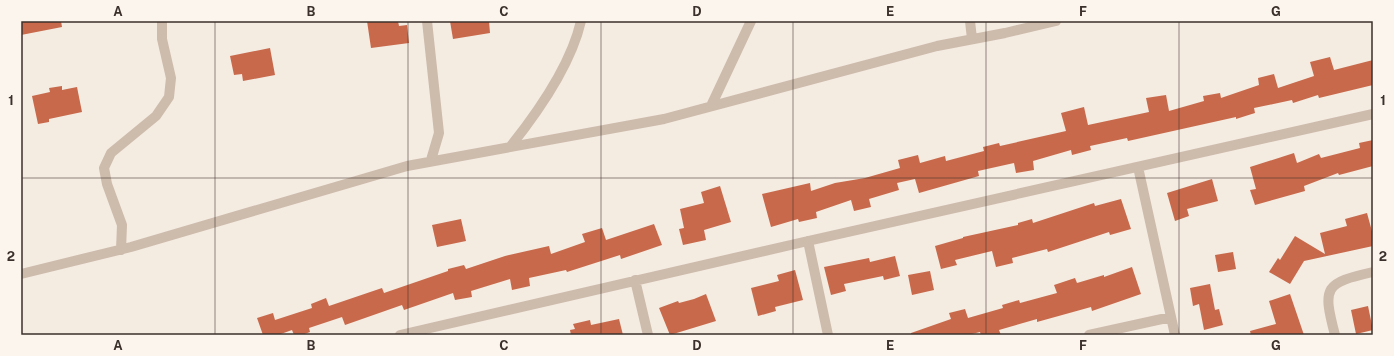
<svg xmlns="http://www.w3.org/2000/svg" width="1394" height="356" font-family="'Public Sans',sans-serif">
	<rect width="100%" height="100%" fill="#f4ebe1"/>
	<!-- building -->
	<path fill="#c8694b" d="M21,21H61L62,27L21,35Z
		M367,21H398L399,26L407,25L409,43L371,48Z
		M450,21H489L490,33L453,39Z
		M270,48L275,75L243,81L242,74L234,75L230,56Z
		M1330,57L1334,70L1373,60V85L1319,98L1318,95L1293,103L1292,100L1254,108L1255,113L1236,119V117L1128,141L1127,138L1090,146L1091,150L1072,155L1071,150L1033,161L1034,170L1016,173L1014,163L978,171L979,176L919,193L915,179L897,183L899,190L869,199L871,207L854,211L851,200L816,212L817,218L799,222L798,219L771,227L762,194L810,183L811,191L835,183L865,178L900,168L898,160L918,155L920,163L945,156L946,161L984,151L983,147L999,143L1000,146L1066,131L1061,113L1084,107L1088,125L1149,112L1146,98L1166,95L1169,111L1204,101L1203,96L1220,93L1221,98L1259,85L1258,78L1274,74L1278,88L1314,76L1310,62Z
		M62,86V90L77,87L82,112L49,119V122L38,124L32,96L50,92L49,88Z
		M1373,140V166L1339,175L1338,173L1304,186L1305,191L1255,205L1250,190L1256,189L1250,167L1294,153L1297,163L1319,154L1321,158L1360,148L1359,143Z
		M1212,179L1218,201L1187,209L1189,216L1175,221L1167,193Z
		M720,186L731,222L704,230L706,240L683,245L679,229L684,228L680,209L704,203L701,192Z
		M1121,199L1131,229L1110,235L1109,232L1048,252L1047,249L1012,258L1013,263L996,267L992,251L955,260L957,265L941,269L935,246L963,238V237L1018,225V223L1032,219L1033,223L1094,203L1095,206Z
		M1367,213L1373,235V246L1304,261L1290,284L1269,272L1278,258L1280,260L1295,236L1325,254L1320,233L1347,226L1345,219Z
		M461,219L466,241L437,247L432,225Z
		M654,224L662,245L621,259L620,255L567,272L566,270L529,278L530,286L512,290L510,279L471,291L472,297L455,300L453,293L404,310L402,305L345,325L342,317L309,328L310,332L302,335H294L292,330L278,335H263L257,318L273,313L275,320L312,308L311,304L326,298L329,306L382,288L384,293L448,271V269L464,265L466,269L505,256L549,246L551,254L585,242L582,234L602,228L606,240Z
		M1233,252L1236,269L1218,272L1215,255Z
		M895,256L900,276L884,280L883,276L844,284L846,291L831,295L824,267L869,258L870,262Z
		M1132,267L1141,294L1092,311L1091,307L1037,322V319L999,330L1001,335H981L980,332L968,335H911V333L951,319L949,313L965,309L968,318L1003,308L1002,305L1019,300L1020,303L1057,293L1054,285L1075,278L1077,283L1104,275V277Z
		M795,270L803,300L775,307L776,311L758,316L751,288L779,281L777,275Z
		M930,271L934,290L912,295L908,275Z
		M1210,284L1215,310L1219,309L1223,325L1204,330L1199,304L1193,306L1190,288Z
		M706,294L716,321L670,335L659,308L678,301L679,303L694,299Z
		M1290,294L1304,335H1251L1250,331L1276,324L1269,301Z
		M1368,306L1373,330L1356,334L1351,310Z
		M619,319L623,335H571L570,330L575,329L573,324L590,320L591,325Z"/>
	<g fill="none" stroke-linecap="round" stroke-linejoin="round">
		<!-- minor -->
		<path stroke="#cdbbac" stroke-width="10" d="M427,21L439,133L431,160
			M970,21L972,39
			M711,106L751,21
			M510,147C538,112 571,65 581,21
			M1138,167L1175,335
			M808,241L828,335
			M121,250L122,225L107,184L104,168L111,153L156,116L169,97L171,78L162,39V21
			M21,274L131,247L407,166L664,119L937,46L1005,33L1056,21
			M635,280L648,335
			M400,335L808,241L1373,114
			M1089,335L1171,317
			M1335,335C1322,286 1325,283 1373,272"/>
	</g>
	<!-- grid -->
	<path fill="none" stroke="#3b302b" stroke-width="1" stroke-opacity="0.55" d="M215,21V335M408,21V335M601,21V335M793,21V335M986,21V335M1179,21V335M21,178H1373"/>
	<!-- border -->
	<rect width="1394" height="356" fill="none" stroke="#fbf5ee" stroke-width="44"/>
	<rect x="22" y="22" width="1350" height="312" fill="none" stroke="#3b302b" stroke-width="1.5"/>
	<g font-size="13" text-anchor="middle" font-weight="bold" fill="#3b302b">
		<text x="118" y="16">A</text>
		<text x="311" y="16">B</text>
		<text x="504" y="16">C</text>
		<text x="697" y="16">D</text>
		<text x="890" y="16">E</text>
		<text x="1083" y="16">F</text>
		<text x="1276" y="16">G</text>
		<text x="11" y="105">1</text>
		<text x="1383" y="105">1</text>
		<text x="11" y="261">2</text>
		<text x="1383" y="261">2</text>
		<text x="118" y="350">A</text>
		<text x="311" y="350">B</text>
		<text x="504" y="350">C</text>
		<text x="697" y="350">D</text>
		<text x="890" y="350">E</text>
		<text x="1083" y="350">F</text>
		<text x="1276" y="350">G</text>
	</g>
</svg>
